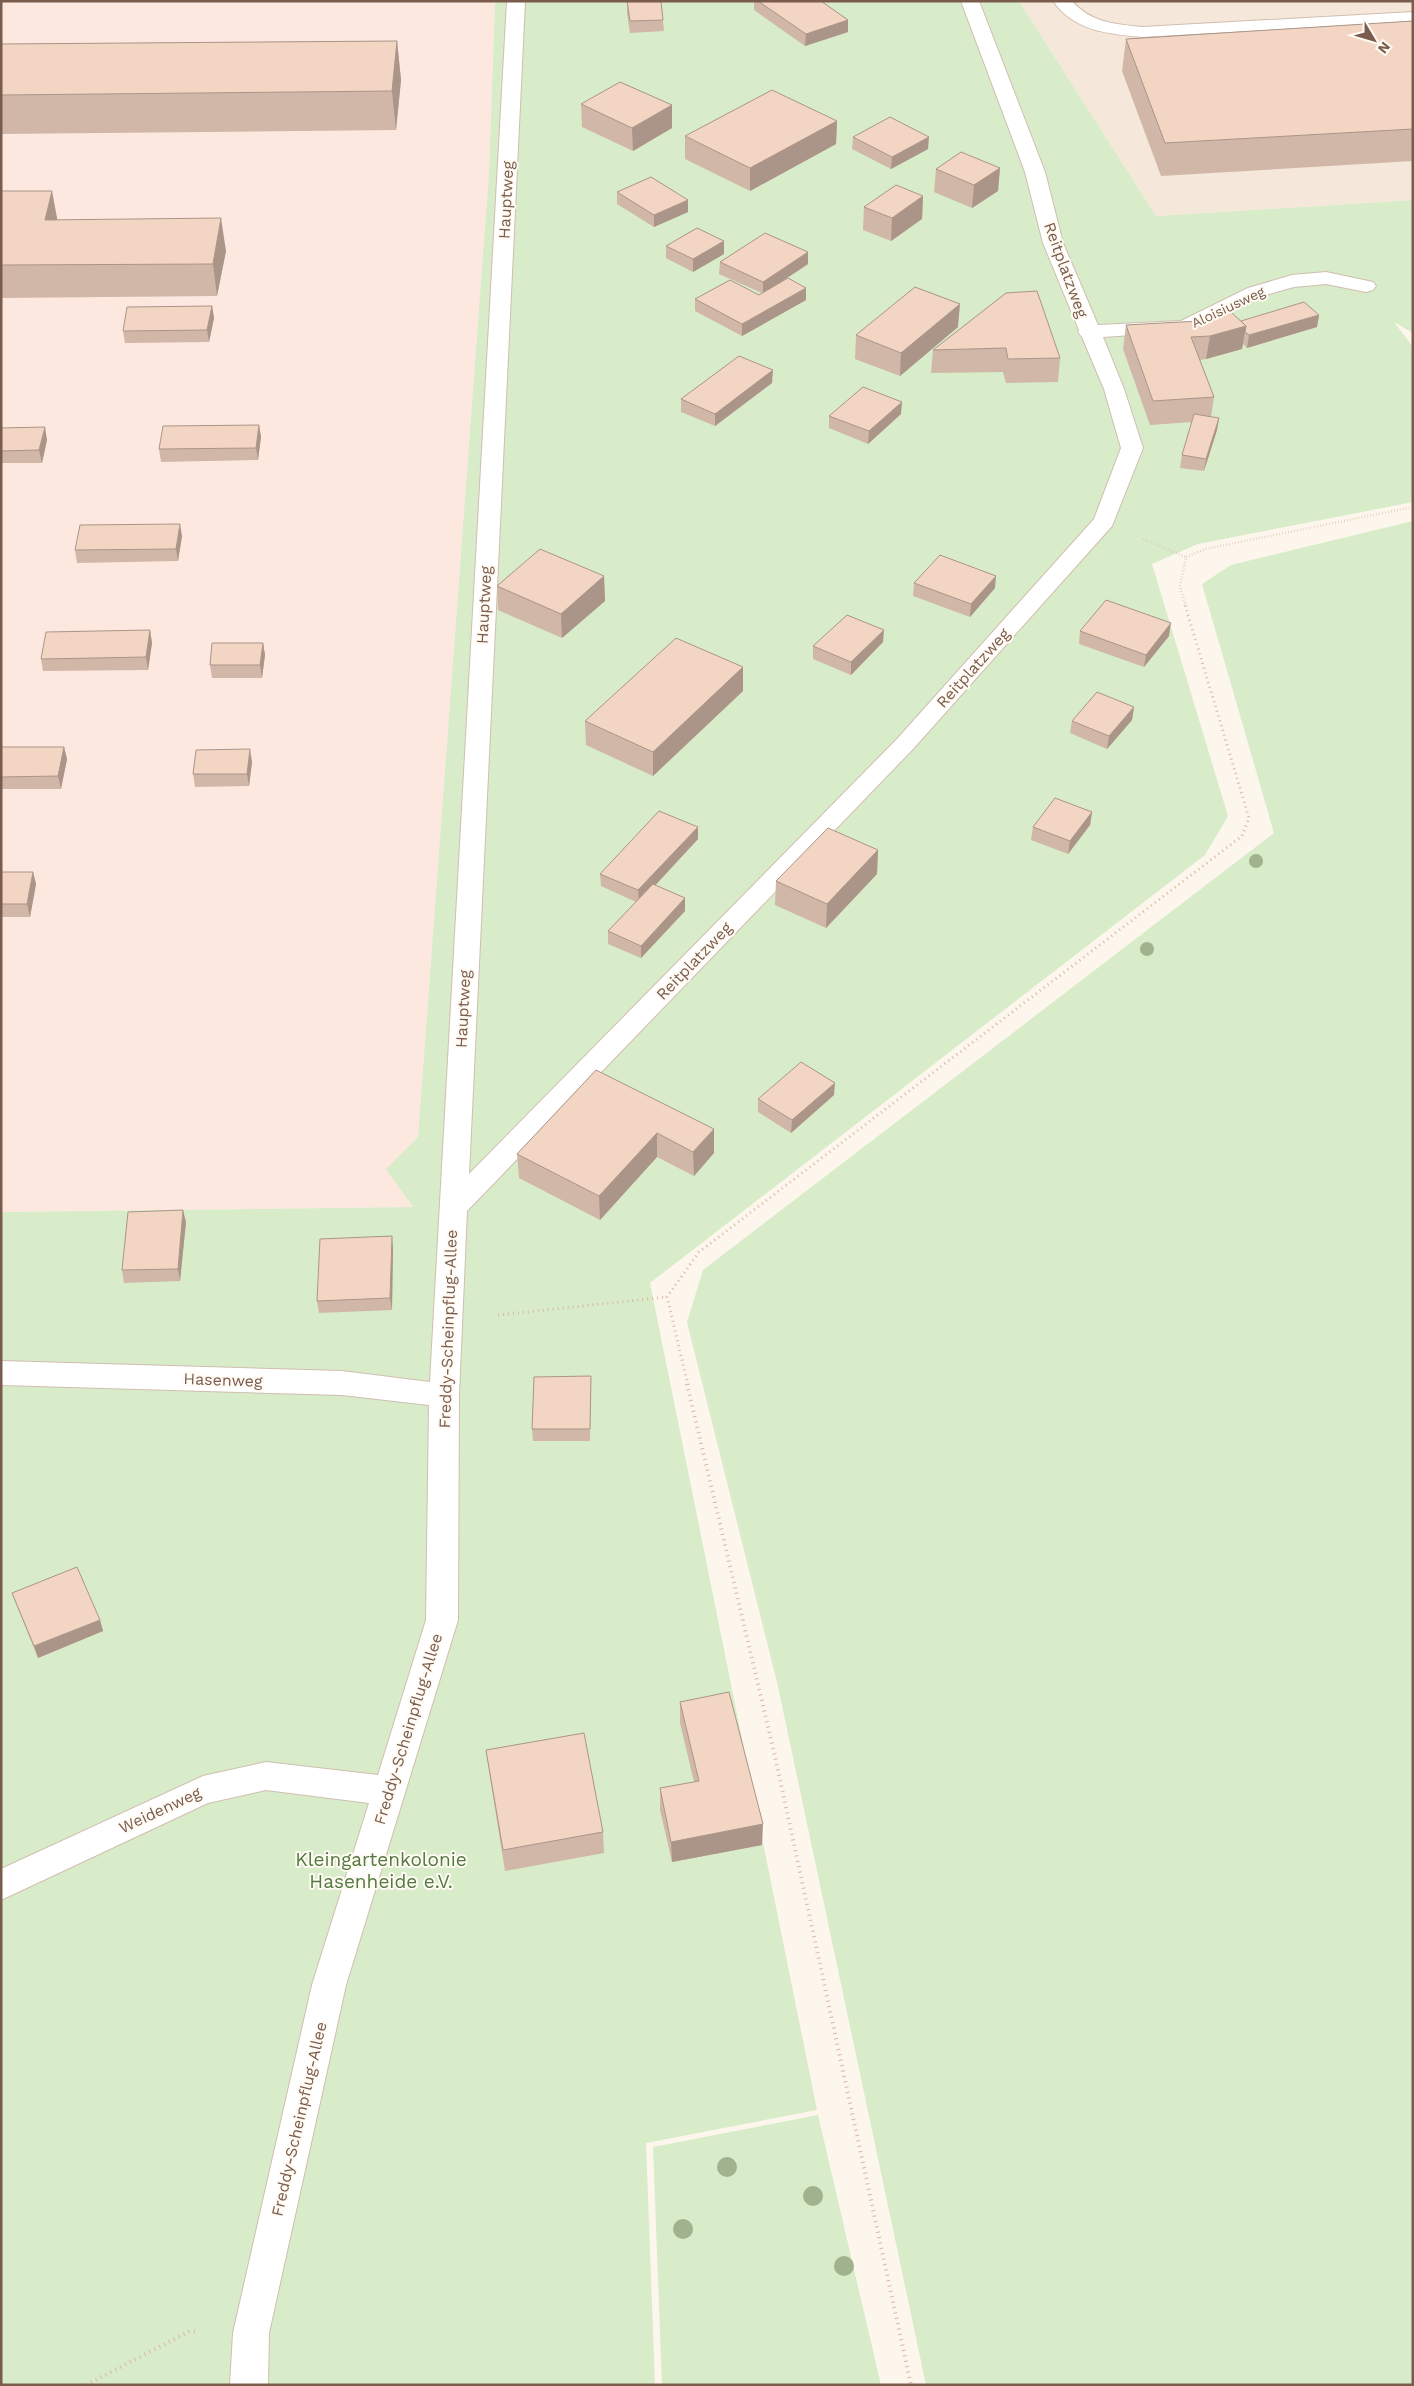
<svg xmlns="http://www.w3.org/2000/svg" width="1414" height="2386" font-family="'Work Sans',sans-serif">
	<rect width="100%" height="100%" fill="#fdf6ec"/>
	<!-- residential -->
	<path fill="#f5e8da" d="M1019,1H1413V200L1156,216Z"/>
	<!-- commercial -->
	<path fill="#fde8e0" d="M1,1H495L489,172L418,1137L387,1169L413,1207L1,1212Z"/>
	<!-- green -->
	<path fill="#d8ecc9" d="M495,1H1019L1156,216L1413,200V333L1394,322L1413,347V502L1198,544L1152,564L1228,816L1205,855L650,1283L817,2110L646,2143L655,2385H1V1212L413,1207L386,1169L418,1137L489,172Z
		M1413,521V2385H926L777,1682L687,1322L703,1270L1274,833L1202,584L1231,565Z
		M818,2115L881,2385H662L653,2147Z"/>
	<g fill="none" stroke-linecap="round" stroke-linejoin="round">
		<!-- lane casing -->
		<g stroke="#d1beb0" stroke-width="2">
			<path id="lane" d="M507,1H525L469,1174L897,739L1094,519L1121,448L1104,389L1082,337L1078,332L1079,330L1043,243L1025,172L961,1H979L1045,172L1063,243L1098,325L1181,321L1248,288L1292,275L1326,272L1373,282L1376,286L1373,290L1366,292L1326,284L1294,287L1262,296L1192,331L1103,337L1124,389L1143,448L1112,526L913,749L467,1211L459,1395L458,1620L346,1985L269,2333L268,2385H230L233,2333L312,1985L369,1803L266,1790L208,1803L1,1900V1869L203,1776L266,1762L378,1775L426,1620L429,1405L342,1395L1,1385V1361L342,1371L430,1382Z
				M1053,1H1072C1091,23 1115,24 1142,27L1413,12V22L1142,37C1108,34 1074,31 1053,1Z"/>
		</g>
		<!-- path-far2 -->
		<path stroke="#d9b8a5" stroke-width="2.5" stroke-dasharray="0.5 2.5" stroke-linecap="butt" d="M1143,539L1186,557
			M1186,606L1180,587L1186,557L1205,549L1413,507"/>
		<!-- path-far1 -->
		<path stroke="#d9b8a5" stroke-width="3" stroke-dasharray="1 4" stroke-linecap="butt" d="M498,1315L667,1297
			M688,1385L667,1297L699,1252L1242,836L1249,818L1185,605"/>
		<!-- path -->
		<path stroke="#d9b8a5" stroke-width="4" stroke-dasharray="1 4.5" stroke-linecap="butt" d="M687,1384L774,1752L911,2385
			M86,2385L190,2331L198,2332"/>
		<!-- lane -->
		<use href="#lane" fill="#fff" fill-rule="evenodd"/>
	</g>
	<!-- trees -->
	<g fill="#a0b28e">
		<circle cx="1256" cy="861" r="7"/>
		<circle cx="1147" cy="949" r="7"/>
		<circle cx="727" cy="2167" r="10"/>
		<circle cx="813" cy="2196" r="10"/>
		<circle cx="683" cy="2229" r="10"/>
		<circle cx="844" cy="2266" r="10"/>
	</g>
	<!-- wall -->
	<path fill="#d1b7a8" d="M627,1L663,20L664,31L630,33L627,13Z
		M754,1H821L848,20V32L805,46L754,10Z
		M1413,21V161L1161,176L1122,71L1126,39Z
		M397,41L401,80L396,130L1,134V44Z
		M581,104L672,105V128L633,151L582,127Z
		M837,121L836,144L750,191L685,159V136Z
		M853,137L928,149L891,169L852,149Z
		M1000,168L998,191L972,208L934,192L936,169Z
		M1,191L57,220L226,251L217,296L1,298Z
		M617,192L688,212L654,227L617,204Z
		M923,196L922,219L891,241L863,230L864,207Z
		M666,246L724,254L693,272L666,258Z
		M720,262L808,264L774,286L806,288V300L742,336L695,311V299L759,295L762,293L719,274Z
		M1006,293L1060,358L1058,382L1006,383L1003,372L931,373L933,350Z
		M212,306L214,318L209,342L125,343L123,331Z
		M1319,315L1317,327L1247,348L1243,344L1242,349L1206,359L1200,360L1214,397L1211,417L1219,418L1217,430L1204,471L1180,468L1182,455L1192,422L1150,425L1123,349L1126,325L1199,321H1241Z
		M958,327L900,376L855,359L856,335Z
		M772,383L715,426L681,412V399Z
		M901,414L868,444L829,428V416Z
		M259,425L261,437L258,460L161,462L159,449Z
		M1,428L47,440L42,463H1Z
		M182,536L178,561L77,563L75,550Z
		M604,576L605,601L562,638L498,610L497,586Z
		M914,583L995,588L970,617L913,596Z
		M150,630L152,643L148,670L43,671L41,659Z
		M1080,631L1169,636L1144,667L1079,644Z
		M883,642L851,675L813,659V646Z
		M263,643L265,655L262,678H212L210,665Z
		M743,667V691L653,776L586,745L585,721Z
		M1134,707L1132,720L1107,749L1070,733L1072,721Z
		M1,747H64L67,759L61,789H1Z
		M252,762L249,786L195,787L193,774Z
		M1092,812L1090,825L1068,854L1031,840L1033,827Z
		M698,827V839L655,885L685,898V911L641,958L608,944V931L636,902L601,886L600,874Z
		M878,850L877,874L826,928L775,905L776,881Z
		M1,872H33L36,884L30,917H1Z
		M596,1070L714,1153L694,1176L657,1157L600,1220L519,1178L517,1154Z
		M834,1095L791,1133L758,1112V1099Z
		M186,1222L180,1281L124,1283L122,1270Z
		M393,1248L392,1310L319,1313L317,1301Z
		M591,1376V1388L590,1441H533L532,1429Z
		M12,1593L100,1620L103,1631L38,1658L16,1604Z
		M680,1702L762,1845L672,1862L660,1810V1788L694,1782L680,1723Z
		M486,1750L603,1832L604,1853L505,1871L489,1771Z"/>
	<!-- shaded-wall -->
	<path fill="#aa9588" d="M848,20V32L805,46L806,34Z
		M397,41L401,80L396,130L392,91Z
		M672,105V128L633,151L632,128Z
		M837,121L836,144L750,191V168Z
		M929,137L928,149L891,169L892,157Z
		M1000,168L998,191L972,208L974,185Z
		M52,191L58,223L45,220Z
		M923,196L922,219L891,241L892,218Z
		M688,200V212L654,227V215Z
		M221,218L226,251L217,296L213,264Z
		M724,241V254L693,272V259Z
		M808,252V264L763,294V282Z
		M806,288V300L742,336V324Z
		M960,304L958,327L900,376L901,353Z
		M212,306L214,318L209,342L207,330Z
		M1319,315L1317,327L1247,348L1249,335Z
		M1246,326L1242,349L1206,359L1210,336Z
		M773,370L772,383L715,426V414Z
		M902,402L901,414L868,444L869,431Z
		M1219,418L1217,430L1204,471L1206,459Z
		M259,425L261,437L258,460L256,448Z
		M45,427L47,440L42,463L39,450Z
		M180,524L182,536L178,561L176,549Z
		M604,576L605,601L562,638L561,614Z
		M996,576L995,588L970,617L971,604Z
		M1171,623L1169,636L1144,667L1146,655Z
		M150,630L152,643L148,670L146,657Z
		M884,630L883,642L851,675V662Z
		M263,643L265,655L262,678L260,665Z
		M743,667V691L653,776V752Z
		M1134,707L1132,720L1107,749L1109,736Z
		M64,747L67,759L61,789L58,776Z
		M250,749L252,762L249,786L247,774Z
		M1092,812L1090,825L1068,854L1070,841Z
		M698,827V839L639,903L638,890Z
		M878,850L877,874L826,928L827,904Z
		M33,872L36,884L30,917L27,904Z
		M685,898V911L641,958V946Z
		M835,1083L834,1095L791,1133L792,1120Z
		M714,1129V1153L694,1176L693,1152Z
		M657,1133V1157L600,1220L599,1196Z
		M183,1210L186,1222L180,1281L178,1269Z
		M392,1236L393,1248L392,1310L390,1298Z
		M100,1620L103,1631L38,1658L34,1646Z
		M763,1824L762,1845L672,1862L671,1842Z"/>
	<!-- building -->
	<path fill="#f3d5c3" stroke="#aa9588" d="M627,1H661L663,20L630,21Z
		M758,1H821L848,20L806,34Z
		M1413,21V129L1165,143L1126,39Z
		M397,41L392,91L1,95V44Z
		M620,82L672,105L632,128L581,104Z
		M772,90L837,121L750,168L685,136Z
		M890,117L929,137L892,157L853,137Z
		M961,152L1000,168L974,185L936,169Z
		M651,177L688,200L654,215L617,192Z
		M896,185L923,196L892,218L864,207Z
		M1,191H52L45,220L221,218L213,264L1,265Z
		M697,228L724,241L693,259L666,246Z
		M765,233L808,252L763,282L720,262Z
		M788,278L806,288L742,324L695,299L730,280L759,295Z
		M915,287L960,304L901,353L856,335Z
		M1037,291L1060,358L1008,359L1006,348L933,350L1006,293Z
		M1304,302L1319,315L1249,335L1245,332L1246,326L1241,321Z
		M212,306L207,330L123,331L127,307Z
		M1231,312L1246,326L1210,336L1191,337L1214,397L1153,401L1126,325L1199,321Z
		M739,356L773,370L715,414L681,399Z
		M863,387L902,402L869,431L829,416Z
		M1194,414L1219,418L1206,459L1182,455Z
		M259,425L256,448L159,449L163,426Z
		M45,427L39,450L1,451V428Z
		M180,524L176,549L75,550L80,525Z
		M540,549L604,576L561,614L497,586Z
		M940,555L996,576L971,604L914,583Z
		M1106,600L1171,623L1146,655L1080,631Z
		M847,615L884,630L851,662L813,646Z
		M150,630L146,657L41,659L46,632Z
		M676,638L743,667L653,752L585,721Z
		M212,643H263L260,665H210Z
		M1097,692L1134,707L1109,736L1072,721Z
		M1,747H64L58,776L1,777Z
		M250,749L247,774H193L196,750Z
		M1055,798L1092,812L1070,841L1033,827Z
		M659,811L698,827L638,890L600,874Z
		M828,828L878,850L827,904L776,881Z
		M1,872H33L27,904H1Z
		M653,884L685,898L641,946L608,931Z
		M801,1062L835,1083L792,1120L758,1099Z
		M596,1070L714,1129L693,1152L657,1133L599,1196L517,1154Z
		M183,1210L178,1269L122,1270L128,1212Z
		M392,1236L390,1298L317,1301L320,1239Z
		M591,1376L590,1429H532L534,1377Z
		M77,1567L100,1620L34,1646L12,1593Z
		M729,1692L763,1824L671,1842L660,1788L699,1781L680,1702Z
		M584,1733L603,1832L503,1850L486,1750Z"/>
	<g text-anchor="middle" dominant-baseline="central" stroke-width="4" stroke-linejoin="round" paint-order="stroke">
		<!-- far-street labels -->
		<g font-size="14" fill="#7a5c4d" stroke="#fffaf3">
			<text transform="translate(1228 307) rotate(-25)">Aloisiusweg</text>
		</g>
		<!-- street labels -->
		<g font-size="16" fill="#7a5c4d" stroke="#fffaf3">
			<text transform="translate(506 200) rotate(-87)">Hauptweg</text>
			<text transform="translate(1066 270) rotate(70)">Reitplatzweg</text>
			<text transform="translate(484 605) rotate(-87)">Hauptweg</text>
			<text transform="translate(973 668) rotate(-48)">Reitplatzweg</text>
			<text transform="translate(694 961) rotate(-46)">Reitplatzweg</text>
			<text transform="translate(463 1009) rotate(-87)">Hauptweg</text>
			<text transform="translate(448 1329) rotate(-88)">Freddy-Scheinpflug-Allee</text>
			<text transform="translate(223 1380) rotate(2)">Hasenweg</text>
			<text transform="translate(408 1729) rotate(-73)">Freddy-Scheinpflug-Allee</text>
			<text transform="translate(160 1810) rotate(-25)">Weidenweg</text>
			<text transform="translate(299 2119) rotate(-77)">Freddy-Scheinpflug-Allee</text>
		</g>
		<!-- near-park labels -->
		<g font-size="19" fill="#537a41" stroke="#fffaf3">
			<text x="381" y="1859">Kleingartenkolonie<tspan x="381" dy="22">Hasenheide e.V.</tspan></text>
		</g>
	</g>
	<!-- border -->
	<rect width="1414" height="2386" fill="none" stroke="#7a5c4d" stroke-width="5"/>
	<!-- north arrow -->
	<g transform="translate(1374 40) rotate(128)" stroke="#fffaf3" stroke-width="4" paint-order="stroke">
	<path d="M0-4L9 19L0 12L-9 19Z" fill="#7a5c4d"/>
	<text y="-8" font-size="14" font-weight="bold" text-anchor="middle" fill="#7a5c4d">N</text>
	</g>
</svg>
